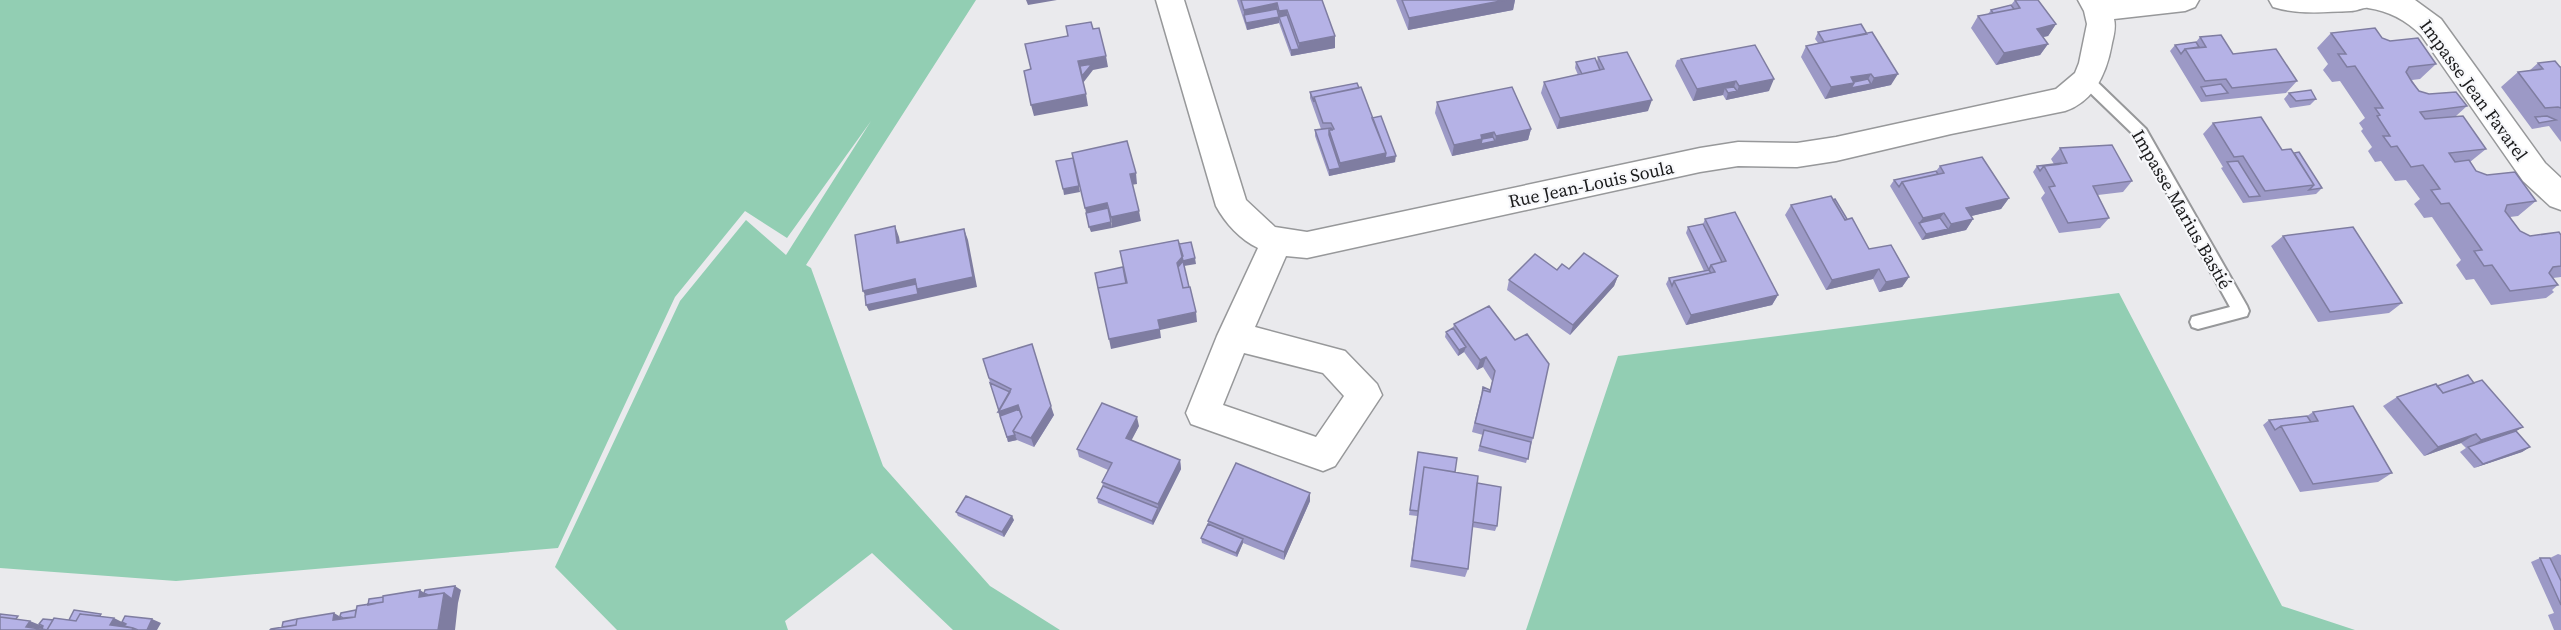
<svg xmlns="http://www.w3.org/2000/svg" width="2561" height="630" font-family="'Source Serif 4',serif">
	<rect width="100%" height="100%" fill="#eaeaed"/>
	<!-- green -->
	<path fill="#92ceb3" d="M0,0H976L806,265L811,268L883,466L990,586L1060,630H953L872,553L785,621L788,630H617L555,567L680,301L746,220L786,255L871,121L787,238L745,211L675,297L558,548L176,581L0,568Z
		M2119,293L2282,606L2355,630H1526L1618,356Z"/>
	<g fill="none" stroke-linecap="round" stroke-linejoin="round">
		<!-- service casing -->
		<g stroke="#97989a" stroke-width="4">
			<path id="service" d="M2086,74L2091,76L2146,129L2247,306L2249,311L2247,316L2198,329L2192,327L2190,322L2192,317L2230,307L2136,137L2081,84L2079,80L2081,76Z"/>
		</g>
		<!-- minor casing -->
		<g stroke="#97989a" stroke-width="3">
			<path id="minor" d="M1156,0H1184L1246,200L1275,227L1307,232L1700,148L1738,142L1797,143L1836,137L2056,89L2075,73L2079,63L2087,24L2084,11L2078,0H2199L2195,7L2185,11L2114,19C2116,27 2114,35 2112,43C2107,72 2095,101 2065,111L1951,134L1836,161L1797,167L1738,166L1700,172L1307,258L1286,256L1255,327L1345,351L1377,384L1382,395L1335,466L1323,471L1191,424L1186,413L1217,336L1258,248C1241,240 1225,223 1216,206ZM1244,353L1323,373L1344,396L1316,437L1223,405Z
				M2269,0H2415L2441,19L2545,163L2561,178V210L2550,206L2523,181L2421,35C2406,20 2389,11 2368,8C2364,7 2357,11 2351,11C2324,12 2299,15 2273,7Z"/>
		</g>
		<!-- service -->
		<use href="#service" fill="#fff" fill-rule="evenodd"/>
		<!-- minor -->
		<use href="#minor" fill="#fff" fill-rule="evenodd"/>
	</g>
	<!-- wall -->
	<path fill="#9c99c6" d="M1237,0H1322L1335,36V48L1291,56L1279,23L1247,30Z
		M1396,0H1515L1513,10L1408,30Z
		M2015,0L2056,24L2048,36L2043,37L2048,44L2040,55L1996,65L1971,28L1978,16L1988,14L1991,10L2011,5Z
		M1818,32L1891,85L1825,99L1801,57L1806,46L1818,43L1815,39Z
		M2331,33L2382,38L2436,64L2420,79L2412,80L2419,91L2467,106L2456,116L2486,149L2470,162L2476,171L2536,201L2518,216L2510,217L2520,231L2530,236L2561,235V277L2553,278L2558,285L2552,290L2554,292L2546,298L2491,305L2474,279L2466,280L2456,265L2461,260L2432,217L2424,218L2414,204L2420,199L2406,180L2395,181L2381,161L2375,162L2368,151L2372,147L2361,131L2363,129L2359,123L2365,118L2340,81L2332,82L2323,70L2328,64L2317,48Z
		M2200,37L2233,54L2297,81L2286,93L2201,102L2170,51L2175,45L2196,42Z
		M1717,52L1769,91L1726,100L1723,95L1693,101L1675,66L1677,60Z
		M1598,57L1648,111L1557,129L1541,93L1544,82L1578,75L1575,68L1576,62H1597Z
		M2538,63L2561,67V142L2549,126L2532,129L2501,87L2518,72L2529,71Z
		M1310,92L1372,118L1395,162L1329,176L1315,136V130L1321,129L1310,98Z
		M2289,93L2316,99L2310,105L2290,108L2284,99Z
		M1437,102L1531,129L1528,140L1452,156L1435,113Z
		M2213,123L2282,150L2294,153L2322,188L2316,194L2243,203L2221,168L2223,167L2203,134Z
		M2060,148L2132,181L2123,192L2098,195L2109,218L2100,228L2059,233L2041,198L2045,193L2033,172L2037,166L2054,164L2051,159Z
		M1940,166L2009,198L2001,209L1971,216L1973,219L1966,230L1922,240L1890,186L1894,180L1936,171Z
		M1791,205L1847,219L1869,249L1909,277L1902,287L1879,292L1873,279L1826,290L1785,215Z
		M1705,219L1778,295L1772,305L1686,325L1666,284L1669,278L1704,271L1686,233L1688,227L1703,224Z
		M2283,236L2402,303L2389,313L2318,322L2271,246Z
		M1569,269L1618,276L1614,286L1570,335L1507,290L1509,280Z
		M1489,306L1533,438L1526,463L1478,451L1483,435L1472,432L1483,387L1490,390L1492,381L1483,367L1477,370L1464,352L1458,356L1445,337L1446,332L1453,328L1454,324Z
		M983,359L1054,415L1034,447L1017,440L1008,442Z
		M2474,383L2523,427L2516,431L2530,447L2522,452L2474,468L2460,452L2466,448L2461,443L2424,456L2383,406L2397,397L2437,386Z
		M2313,412L2392,473L2378,482L2300,492L2263,425L2269,420L2307,416Z
		M1139,426L1131,440L1180,460L1181,469L1153,525L1098,503L1097,498L1103,486L1102,482L1108,470L1079,457L1077,449Z
		M1418,452L1477,483L1497,526L1495,531L1472,527L1468,569L1465,577L1410,567L1418,512L1417,516L1409,515Z
		M1310,493V501L1284,560L1243,543L1237,557L1202,543L1201,538L1208,524V521Z
		M956,512L1014,520L1004,537L958,516Z
		M2558,554L2561,555V630H2554L2548,615L2554,613L2531,562L2540,558H2550Z"/>
	<!-- shaded-wall -->
	<path fill="#7f7da1" d="M1026,0H1057L1028,5Z
		M1506,0H1515L1513,10L1408,30L1409,18Z
		M1277,3V15H1244V10Z
		M1287,10V22L1279,17V11Z
		M1279,17V23L1247,30L1246,23Z
		M2056,24L2048,36L2029,40L2037,29Z
		M1335,36V48L1291,56V50L1299,49V43Z
		M2048,44L2040,55L1996,65L2004,53Z
		M1106,56L1108,67L1093,70L1083,83L1078,61Z
		M1871,74L1865,85L1852,88L1848,94L1825,99L1831,87L1851,77Z
		M1898,74L1891,85L1868,90L1874,78Z
		M1774,79L1769,91L1726,100L1728,93L1725,88L1723,95L1693,101L1697,89L1736,81L1732,93L1737,91L1739,86Z
		M1871,84L1868,90L1848,94L1851,88Z
		M1086,94L1088,106L1034,116L1031,105Z
		M1652,100L1648,111L1557,129L1560,118Z
		M1531,129L1528,140L1452,156L1454,145L1481,135L1494,132L1492,142L1495,141L1496,136Z
		M1386,153L1396,156L1395,162L1329,176V170L1340,168V163Z
		M1136,173L1137,184L1131,185L1130,174Z
		M1079,186L1080,192L1064,195L1063,189Z
		M2009,198L2001,209L1959,219L1966,208Z
		M1107,203L1109,214L1087,218L1085,208Z
		M1139,211L1141,221L1112,228L1111,217Z
		M1944,213L1936,223H1919L1923,218Z
		M1973,219L1966,230L1922,240L1926,234L1948,229L1951,224Z
		M1111,222L1112,228L1091,232L1089,227Z
		M895,226L899,237L902,254L897,243Z
		M964,229L968,240L977,287L869,311L866,305L868,301L863,291Z
		M1183,256L1195,258L1196,264L1184,266L1179,272L1177,263Z
		M1879,269L1873,279L1826,290L1832,280Z
		M1618,276L1614,286L1570,335L1573,325Z
		M1909,277L1902,287L1879,292L1886,282Z
		M1778,295L1772,305L1686,325L1691,315Z
		M1196,312L1197,322L1160,330L1161,338L1111,349L1109,339L1158,320Z
		M1466,347L1464,352L1458,356L1459,350Z
		M1486,357L1483,367L1477,370L1480,360Z
		M1018,405L1021,414L1002,421L998,412Z
		M1051,406L1054,415L1034,447L1031,438Z
		M1137,417L1139,426L1128,447L1126,438Z
		M2523,427L2508,436L2469,448L2481,440Z
		M2476,434L2461,443L2424,456L2438,447Z
		M1015,435L1017,440L1008,442L1007,437Z
		M2530,447L2522,452L2474,468L2483,464Z
		M1180,460L1181,469L1159,513L1158,504Z
		M1310,493V501L1284,560V552Z
		M1158,508L1159,513L1153,525L1152,521Z
		M1012,516L1014,520L1004,537L1002,532Z
		M1243,539V543L1237,557L1236,553Z
		M455,586L461,590L458,603L452,599Z
		M420,590L435,600L419,597Z
		M444,593L458,603L455,630H438Z
		M334,613L351,623L333,620Z
		M114,618L134,628L139,630H122L110,625Z
		M152,619L161,623L157,630H147Z
		M30,621L52,630L26,627Z"/>
	<!-- building -->
	<path fill="#b5b2e6" stroke="#7f7da1" stroke-width="1.5" d="M1241,0H1322L1335,36L1299,43L1287,10L1279,11L1277,3L1244,10Z
		M1402,0H1506L1409,18Z
		M2015,0H2038L2056,24L2037,29L2048,44L2004,53L1978,16L2020,8Z
		M2011,5L2014,9L1993,13L1991,10Z
		M1277,9L1279,17L1287,15L1299,49L1291,50L1279,17L1246,23L1244,15Z
		M1091,22L1093,29L1099,28L1106,56L1078,61L1086,94L1031,105L1024,71L1031,69L1025,44L1068,36L1066,26Z
		M1861,24L1867,34L1824,42L1818,32Z
		M2375,28L2382,38L2390,41L2418,38L2436,64L2409,67L2406,72L2412,82L2419,91L2429,94L2456,92L2467,106L2420,112L2425,119L2463,116L2486,149L2449,153L2455,162L2469,160L2476,171L2487,175L2515,172L2536,201L2507,205L2505,211L2520,231L2530,236L2559,232L2561,235V266L2553,267L2549,273L2558,285L2510,291L2492,265L2484,266L2474,251L2482,250L2449,203L2441,204L2431,190L2440,189L2423,165L2411,167L2397,146L2391,147L2383,136H2390L2377,116L2380,115L2375,108H2383L2355,66L2347,67L2338,54H2346L2331,33Z
		M1872,32L1898,74L1874,78L1871,74L1851,77L1854,83L1831,87L1806,46Z
		M2221,35L2233,54L2276,49L2297,81L2232,88L2226,79L2205,81L2185,49L2206,47L2200,37Z
		M2196,42L2199,47L2185,49L2181,54L2175,45Z
		M1755,45L1774,79L1739,86L1736,81L1697,89L1681,59Z
		M1627,52L1652,100L1560,118L1544,82L1604,69L1598,57Z
		M1595,58L1600,70L1582,74L1576,62Z
		M2555,61L2560,67H2561V108L2558,107L2545,108L2518,72L2543,69L2538,63Z
		M1092,64L1082,76L1080,66Z
		M1868,79L1871,84L1851,88L1854,83V82Z
		M1357,83L1359,88L1314,97V102L1310,92Z
		M2221,84L2228,93L2206,96L2201,87Z
		M1361,87L1386,153L1340,163L1329,130L1334,129L1331,123H1323L1314,97Z
		M1512,87L1531,129L1496,136L1494,132L1481,135L1482,139L1454,145L1437,102Z
		M1734,87L1737,91L1728,93L1725,88Z
		M2311,90L2316,99L2296,101L2289,93Z
		M1381,116L1396,156L1385,158L1386,153L1372,118Z
		M2547,116L2556,120L2539,123L2535,117Z
		M2261,117L2282,150L2291,149L2314,185L2265,191L2243,156L2234,157L2213,123Z
		M1331,128L1332,130H1329V135L1340,168L1329,170L1315,130Z
		M1493,137L1495,141L1481,144L1482,139Z
		M1127,141L1136,173L1130,174L1139,211L1111,217L1107,203L1085,208L1072,153Z
		M2112,145L2132,181L2093,186L2109,218L2068,223L2049,187L2055,186L2044,166L2067,163L2060,148Z
		M2299,152L2322,188L2309,190L2314,185L2294,153Z
		M1982,157L2009,198L1966,208L1973,219L1951,224L1944,213L1923,218L1902,182L1944,173L1940,166Z
		M1073,158L1079,186L1063,189L1056,161Z
		M2238,161L2260,196L2249,197L2227,162Z
		M2061,163V164L2044,166L2040,171L2037,166Z
		M1936,171L1938,174L1902,182L1899,187L1894,180Z
		M1831,196L1845,220L1852,218L1869,249L1891,245L1909,277L1886,282L1879,269L1832,280L1791,205Z
		M1835,199L1847,219L1845,220L1833,200Z
		M1108,208L1111,222L1089,227L1086,213Z
		M1735,212L1778,295L1691,315L1674,281L1715,272L1711,265L1726,261L1705,219Z
		M1940,218L1948,229L1926,234L1919,223Z
		M1703,224L1722,262L1711,265L1709,270L1688,227Z
		M895,226L897,243L964,229L973,277L917,289L915,279L863,291L855,235Z
		M2353,227L2402,303L2330,312L2283,236Z
		M1178,240L1183,256L1177,263L1183,288L1190,287L1196,312L1158,320L1160,329L1109,339L1098,288L1127,283L1120,251Z
		M1191,242L1195,258L1183,261L1179,244Z
		M1584,253L1618,276L1573,325L1509,280L1535,254L1557,270L1562,264L1569,269Z
		M1183,261L1189,287L1183,288L1178,267Z
		M1123,267L1126,283L1098,288L1095,273Z
		M1709,270L1711,273L1674,281L1672,286L1669,278Z
		M916,284L918,294L866,305L865,295Z
		M1489,306L1515,340L1527,334L1549,364L1533,438L1475,423L1483,390L1490,392L1495,371L1486,357L1480,360L1454,324Z
		M1453,328L1466,347L1459,350L1446,332Z
		M1032,344L1051,406L1031,438L1013,431L1022,417L1018,405L998,412L1011,389L989,378L983,359Z
		M2468,375L2474,383L2443,393L2437,386Z
		M2482,380L2523,427L2481,440L2476,434L2438,447L2397,397L2436,384L2443,393Z
		M990,383L1010,392L999,411Z
		M1483,387L1490,390V392L1483,390L1482,394Z
		M1102,403L1137,417L1126,438L1180,460L1158,504L1102,482L1112,463L1077,449Z
		M2353,406L2392,473L2313,484L2281,426L2318,421L2313,412Z
		M1019,409L1022,417L1013,431L1015,435L1007,437L1000,416Z
		M2307,416L2311,422L2281,426L2275,430L2269,420Z
		M1484,430L1531,442L1528,459L1480,446Z
		M2516,431L2530,447L2483,464L2468,447Z
		M1418,452L1457,458L1455,472L1424,467L1418,511L1410,510Z
		M1236,463L1310,493L1284,552L1208,521Z
		M1424,467L1478,476L1468,569L1412,560Z
		M1477,483L1501,487L1497,526L1473,522Z
		M1103,486L1158,508L1152,521L1097,498Z
		M966,496L1012,516L1002,532L956,512Z
		M1208,524L1243,539L1236,553L1201,538Z
		M2540,558H2550L2561,581V605Z
		M455,586L452,599L444,593L428,595L424,593L425,590Z
		M420,590L419,597L444,593L438,630H270L271,629L296,625L297,619L334,613L333,620L355,617L357,606L383,602V596Z
		M383,597V602L368,605L369,599Z
		M74,610L101,614L100,616L80,614L76,621L69,620Z
		M356,610L355,617L343,618L340,616L341,613Z
		M0,614L18,616L16,619L0,617Z
		M80,614L114,618L110,625L133,628L132,630H0V617L30,621L26,627L47,630L54,618L76,621Z
		M125,616L152,619L147,630H138L133,628L124,626L126,624L122,622Z
		M43,619L53,620L47,630L42,629L43,626L39,624Z
		M297,619L296,625L282,627L283,622Z"/>
	<g text-anchor="middle" dominant-baseline="central" stroke-width="4.5" stroke-linejoin="round" paint-order="stroke">
		<!-- street labels -->
		<g font-size="18" fill="#1a1a1b" stroke="#f7f8fb">
			<text transform="translate(2474 90) rotate(54)">Impasse Jean Favarel</text>
			<text transform="translate(1591 184) rotate(-12)">Rue Jean-Louis Soula</text>
			<text transform="translate(2182 209) rotate(60)">Impasse Marius Bastié</text>
		</g>
	</g>
</svg>
